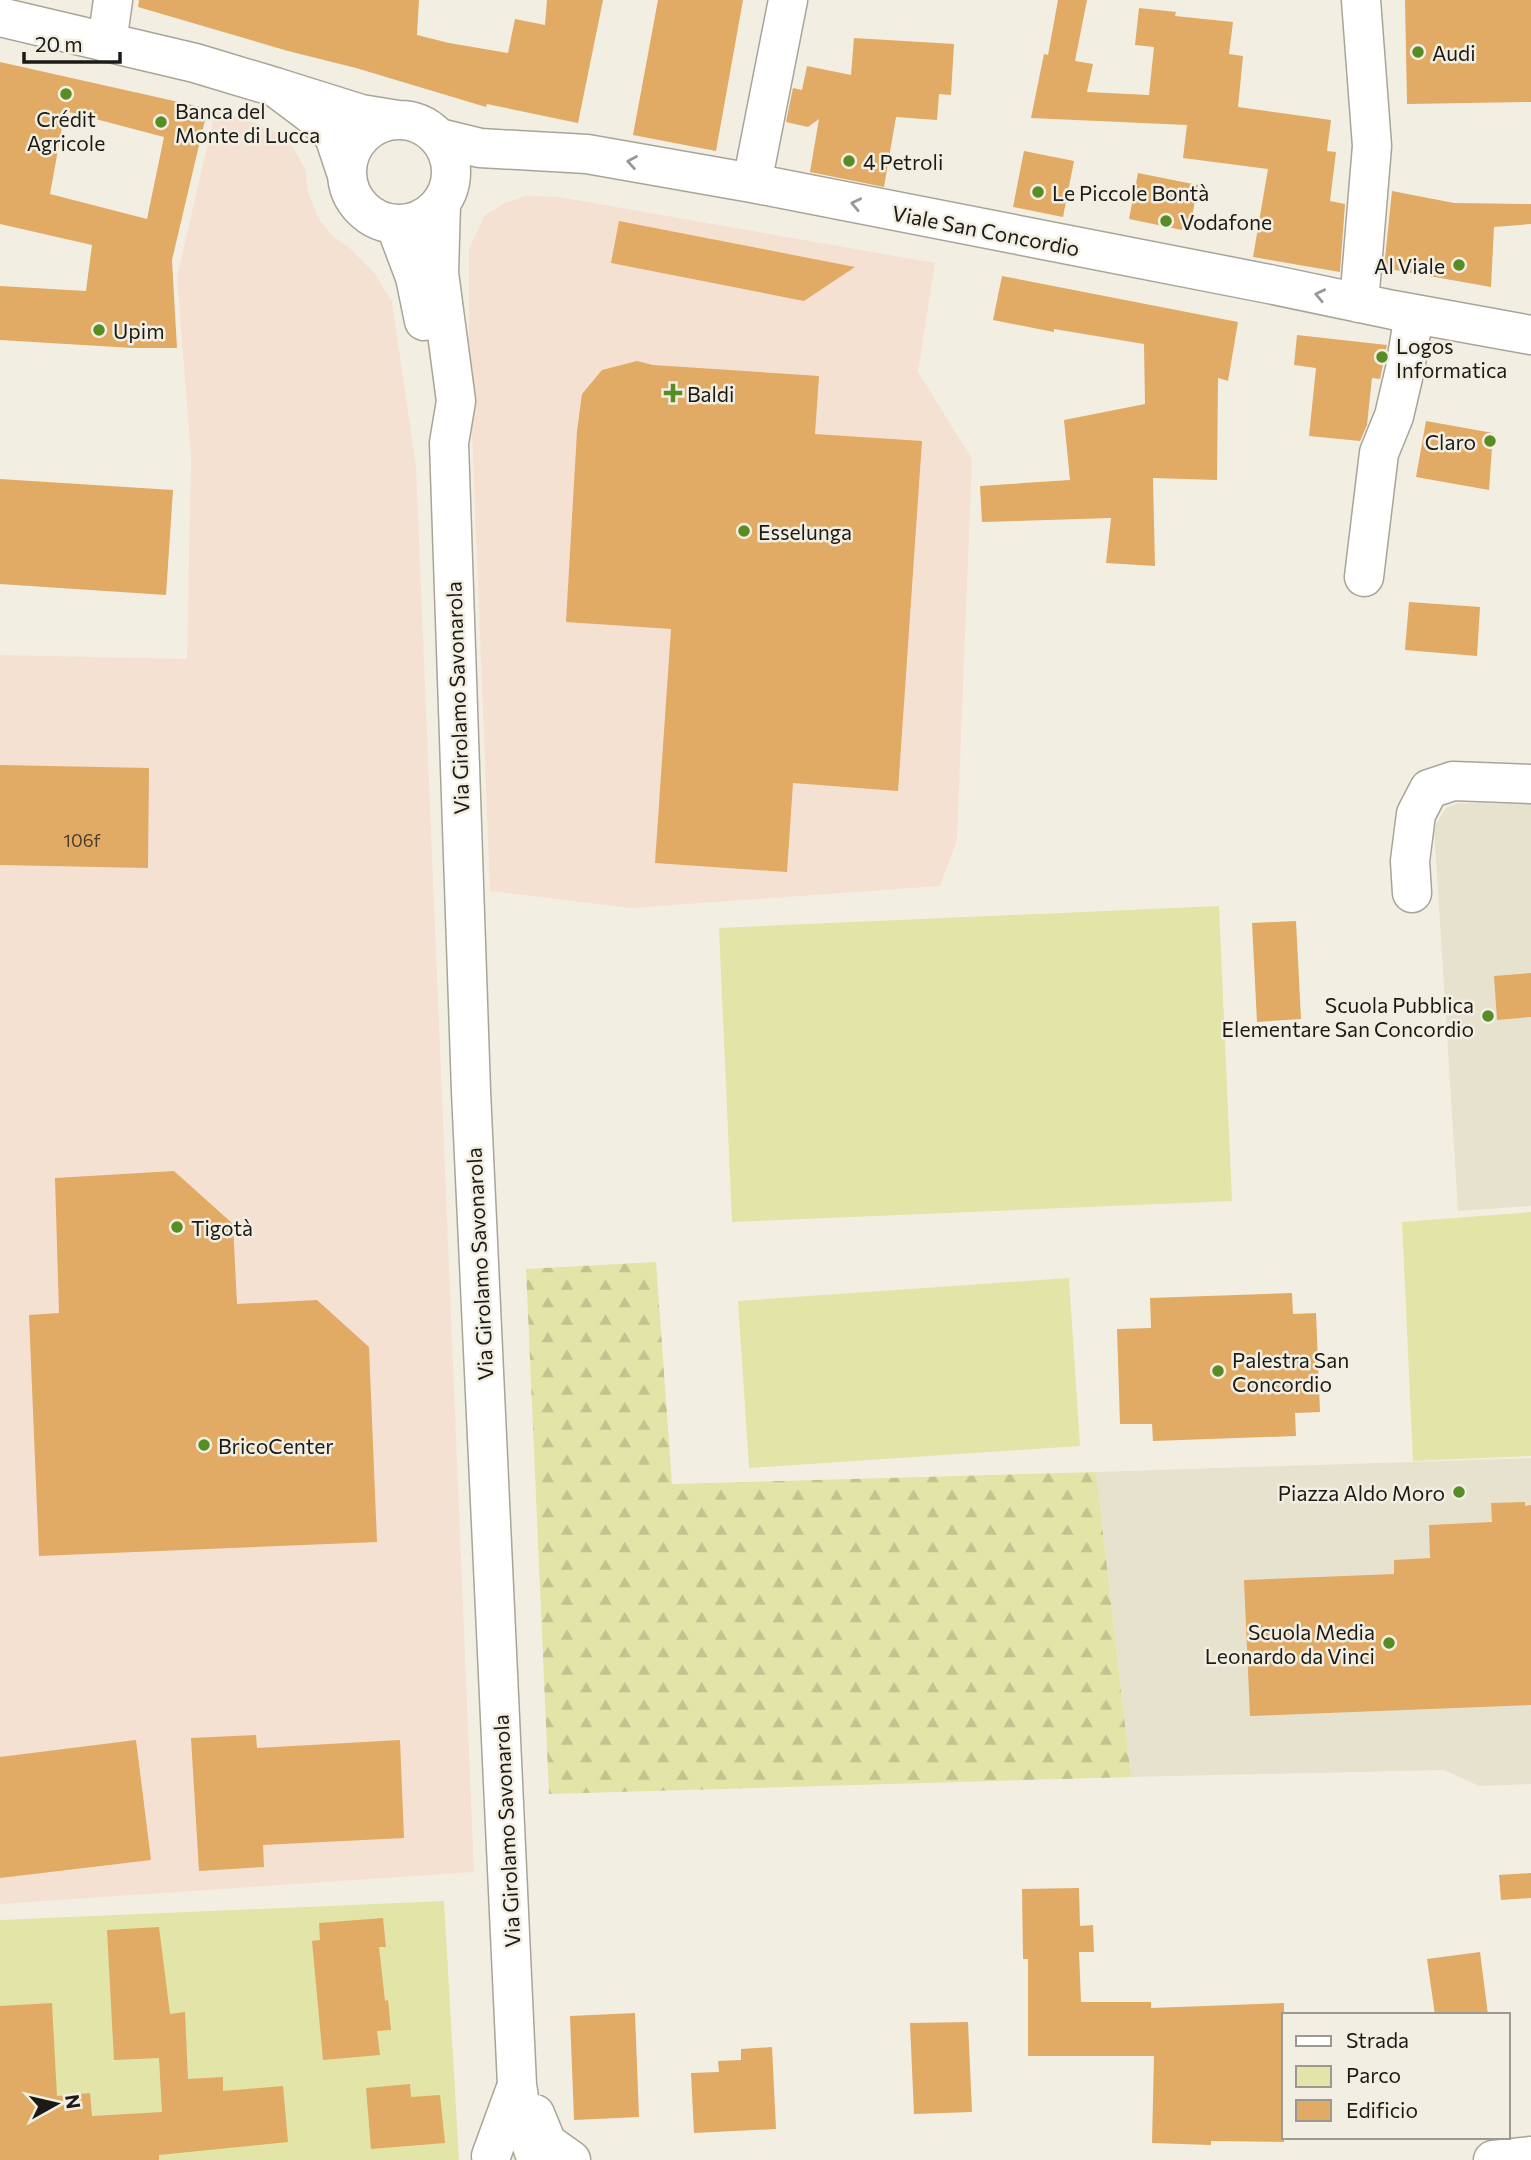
<svg xmlns="http://www.w3.org/2000/svg" width="1531" height="2160" font-family="Commissioner,sans-serif">
	<defs>
		<pattern id="forest-firs" width="22" height="20" patternUnits="userSpaceOnUse" patternTransform="scale(1.75)"><rect width="22" height="20" fill="#e2e5a7"/><path d="M5 1l3.5 6h-7zM16 11l3.5 6h-7z" fill="#c1c48f"/></pattern>
	</defs>
	<rect width="100%" height="100%" fill="#f2efe2"/>
	<!-- commercial -->
	<path fill="#f5e1d2" d="M216,108L274,131L293,147L305,169L308,193L319,219L333,236L352,250L375,274L392,302L416,466L474,1872L0,1904V655L187,659L191,456L177,277Z
		M525,196L559,197L935,263L918,372L972,459L957,840L940,886L632,908L490,891L469,355V248L485,215L505,203Z"/>
	<!-- built -->
	<path fill="#e7e2ce" d="M1459,803L1531,804V1206L1458,1211L1434,827L1446,808Z
		M1531,1458V1784L1479,1786L1444,1770L1131,1777L1096,1472Z"/>
	<!-- green -->
	<path fill="#e2e5a7" d="M1219,906L1232,1201L732,1222L719,928Z
		M1531,1212V1456L1413,1461L1402,1222Z
		M1069,1278L1080,1446L749,1468L738,1301Z
		M444,1901L459,2160H0V1920Z"/>
	<!-- forest -->
	<path fill="url(#forest-firs)" d="M656,1262L672,1484L1096,1472L1131,1777L549,1794L526,1269Z"/>
	<!-- building -->
	<path fill="#e1aa65" fill-rule="evenodd" d="M139,0H419L417,35L449,43L508,53L515,19L545,25L547,0H603L578,123L487,104L486,107L356,68L288,51L138,7Z
		M658,0H743L716,151L633,135Z
		M1058,0H1087L1075,61L1093,64L1087,92L1149,95L1154,47L1135,45L1139,8L1176,12L1175,16L1233,22L1229,54L1243,56L1238,107L1331,120L1327,151L1336,152L1330,201L1345,204L1340,272L1253,257L1268,169L1183,158L1187,125L1031,118L1044,54L1048,55Z
		M1405,0H1531V102L1407,104Z
		M854,38L954,44L951,95L939,94L937,120L896,117L884,187L810,172L819,119L808,127L786,122L793,88L802,90L807,66L851,75Z
		M0,62L210,109L204,124L172,260L177,348H133L0,340V286L86,291L92,245L0,224ZM65,111L164,137L147,219L50,194Z
		M1024,151L1074,161L1063,217L1013,207Z
		M1138,173L1198,185L1191,222L1184,220L1182,230L1129,219Z
		M1392,191L1454,203L1531,204V224L1494,227L1491,287L1384,268Z
		M619,221L855,267L804,301L611,263Z
		M1002,276L1238,322L1228,381L1218,378L1217,480L1153,478L1155,566L1106,563L1111,518L982,522L980,486L1070,480L1064,420L1145,404L1144,344L1054,329V332L993,320Z
		M1297,335L1387,345L1380,379L1372,378L1367,425L1360,441L1309,436L1316,368L1294,365Z
		M637,361L653,365L819,376L815,434L922,441L898,791L793,783L787,872L655,863L671,629L566,622L577,431L582,394L602,370Z
		M1426,421L1493,433L1489,490L1416,477Z
		M0,479L173,490L166,595L0,584Z
		M1409,602L1480,607L1477,656L1405,650Z
		M0,765L149,768L148,868L0,865Z
		M1296,921L1301,1019L1257,1022L1252,923Z
		M1531,973V1017L1497,1020L1494,976Z
		M174,1171L233,1224L237,1304L317,1300L369,1347L377,1542L39,1556L29,1315L59,1313L55,1178Z
		M1292,1293L1293,1314L1316,1313L1320,1412L1295,1413L1296,1436L1153,1441L1152,1424H1120L1117,1329L1151,1328L1150,1298Z
		M1525,1502V1506L1531,1505V1705L1250,1716L1244,1580L1394,1574V1560L1430,1558L1429,1525L1492,1522L1491,1503Z
		M256,1735L257,1748L400,1740L404,1838L263,1845L264,1867L199,1871L191,1738Z
		M136,1740L151,1860L0,1878V1757Z
		M1531,1873V1898L1501,1900L1499,1875Z
		M1079,1888L1080,1926L1093,1925L1094,1952H1079L1081,2002H1151V2008L1284,2003V2142L1211,2141V2145L1152,2143L1154,2056H1028V1959H1023L1022,1889Z
		M383,1918L386,1947H379L385,2001L388,2000L391,2030L377,2031L380,2055L323,2060L312,1941L320,1940L319,1923Z
		M159,1927L170,2014L185,2012L188,2079L223,2077V2091L283,2086L288,2142L159,2155V2160H0V2006L52,2003L57,2096L90,2093L92,2116L162,2112L159,2058L114,2060L107,1930Z
		M1480,1952L1488,2015H1435L1427,1959Z
		M635,2013L639,2117L574,2120L570,2016Z
		M968,2022L972,2112L914,2114L910,2023Z
		M772,2047L776,2129L694,2133L691,2073L719,2072L718,2061L741,2060V2049Z
		M410,2084L411,2097L440,2095L445,2143L371,2149L366,2088Z"/>
	<g fill="none" stroke-linecap="round" stroke-linejoin="round">
		<!-- minor casing -->
		<g stroke="#a8a498" stroke-width="41">
			<path id="minor" d="M0,17L195,63L275,87
				M107,43L113,0
				M347 172a52 52 0 1 1 104 0a52 52 0 1 1-104 0Z
				M439,138L480,148L587,154L752,183L1269,284L1393,310L1531,335
				M347,175L334,136L315,117L275,87L361,114L398,120
				M752,183L788,0
				M441,204L439,273L456,401L449,443L471,1091L517,2085L522,2117L536,2158
				M395,224L415,277L424,321
				M1359,303L1372,146L1361,0
				M1364,577L1379,453L1394,416L1405,369L1414,314
				M1412,893L1410,861L1416,814L1429,789L1453,781L1531,784
				M535,2114L547,2143L571,2160
				M491,2156L517,2085
				M1493,2160L1531,2156"/>
		</g>
		<!-- minor -->
		<use href="#minor" stroke="#fff" stroke-width="38"/>
	</g>
	<!-- one-way arrows -->
	<defs><path id="oneway-chevron" d="M-2-3.5L2.5 0L-2 3.5" fill="none" stroke-width="1.6" stroke-linecap="round" stroke-linejoin="round" transform="scale(1.75)"/></defs>
	<g stroke="#999896">
		<use href="#oneway-chevron" transform="translate(632 162) rotate(-170)"/>
		<use href="#oneway-chevron" transform="translate(856 204) rotate(-168)"/>
		<use href="#oneway-chevron" transform="translate(1320 295) rotate(-168)"/>
	</g>
	<!-- markers -->
	<g fill="#588c25" stroke="#f2efe2" stroke-width="2.5">
		<circle cx="1418" cy="52" r="7"/>
		<circle cx="66" cy="94" r="7"/>
		<circle cx="161" cy="122" r="7"/>
		<circle cx="849" cy="161" r="7"/>
		<circle cx="1038" cy="192" r="7"/>
		<circle cx="1166" cy="221" r="7"/>
		<circle cx="1459" cy="265" r="7"/>
		<circle cx="99" cy="330" r="7"/>
		<circle cx="1382" cy="357" r="7"/>
		<path d="M669.5 382.5h7v7h7v7h-7v7h-7v-7h-7v-7h7z"/>
		<circle cx="1490" cy="441" r="7"/>
		<circle cx="744" cy="531" r="7"/>
		<circle cx="1488" cy="1016" r="7"/>
		<circle cx="177" cy="1227" r="7"/>
		<circle cx="1218" cy="1371" r="7"/>
		<circle cx="204" cy="1445" r="7"/>
		<circle cx="1459" cy="1492" r="7"/>
		<circle cx="1389" cy="1643" r="7"/>
	</g>
	<g text-anchor="middle" dominant-baseline="central" stroke-width="5" stroke-linejoin="round" paint-order="stroke">
		<!-- number labels -->
		<g font-size="18" fill="#4d3e2a">
			<text x="82" y="840">106f</text>
		</g>
		<!-- poi labels -->
		<g font-size="21" fill="#1c1a16" stroke="#f2efe2" text-anchor="start">
			<text x="1432" y="52">Audi</text>
			<text x="175" y="110">Banca del<tspan x="175" dy="24">Monte di Lucca</tspan></text>
			<text x="66" y="118" text-anchor="middle">Crédit<tspan x="66" dy="24">Agricole</tspan></text>
			<text x="863" y="161">4 Petroli</text>
			<text x="1052" y="192">Le Piccole Bontà</text>
			<text x="1180" y="221">Vodafone</text>
			<text x="1445" y="265" text-anchor="end">Al Viale</text>
			<text x="113" y="330">Upim</text>
			<text x="1396" y="345">Logos<tspan x="1396" dy="24">Informatica</tspan></text>
			<text x="687" y="393">Baldi</text>
			<text x="1476" y="441" text-anchor="end">Claro</text>
			<text x="758" y="531">Esselunga</text>
			<text x="1474" y="1004" text-anchor="end">Scuola Pubblica<tspan x="1474" dy="24">Elementare San Concordio</tspan></text>
			<text x="191" y="1227">Tigotà</text>
			<text x="1232" y="1359">Palestra San<tspan x="1232" dy="24">Concordio</tspan></text>
			<text x="218" y="1445">BricoCenter</text>
			<text x="1445" y="1492" text-anchor="end">Piazza Aldo Moro</text>
			<text x="1375" y="1631" text-anchor="end">Scuola Media<tspan x="1375" dy="24">Leonardo da Vinci</tspan></text>
		</g>
		<!-- street labels -->
		<g font-size="21" fill="#1c1a16" stroke="#f2efe2">
			<text transform="translate(986 230) rotate(11)">Viale San Concordio</text>
			<text transform="translate(457 698) rotate(-92)">Via Girolamo Savonarola</text>
			<text transform="translate(479 1264) rotate(-93)">Via Girolamo Savonarola</text>
			<text transform="translate(506 1831) rotate(-93)">Via Girolamo Savonarola</text>
		</g>
	</g>
	<!-- legend -->
	<rect x="1282" y="2013" width="228" height="126" fill="#f2efe2" stroke="#9c9a90" stroke-width="2"/>
	<rect x="1296" y="2036" width="35" height="10" fill="#ffffff" stroke="#9c9a90" stroke-width="2"/>
	<text x="1346" y="2048" font-size="21" fill="#1c1a16">Strada</text>
	<rect x="1296" y="2066" width="35" height="21" fill="#e2e5a7" stroke="#9c9a90" stroke-width="2"/>
	<text x="1346" y="2083" font-size="21" fill="#1c1a16">Parco</text>
	<rect x="1296" y="2100" width="35" height="21" fill="#e1aa65" stroke="#9c9a90" stroke-width="2"/>
	<text x="1346" y="2118" font-size="21" fill="#1c1a16">Edificio</text>
	<!-- north arrow -->
	<g transform="translate(56 2104) rotate(82)" stroke="#f2efe2" stroke-width="5" paint-order="stroke">
	<path d="M0-5L12 26L0 18L-12 26Z" fill="#1c1a16"/>
	<text y="-10" font-size="19" font-weight="bold" text-anchor="middle" fill="#1c1a16">N</text>
	</g>
	<!-- scale -->
	<path d="M24 52v10h96v-10" fill="none" stroke="#1c1a16" stroke-width="3.5"/>
	<text x="35" y="52" font-size="21" fill="#1c1a16" stroke="#f2efe2" stroke-width="5" paint-order="stroke">20 m</text>
</svg>
